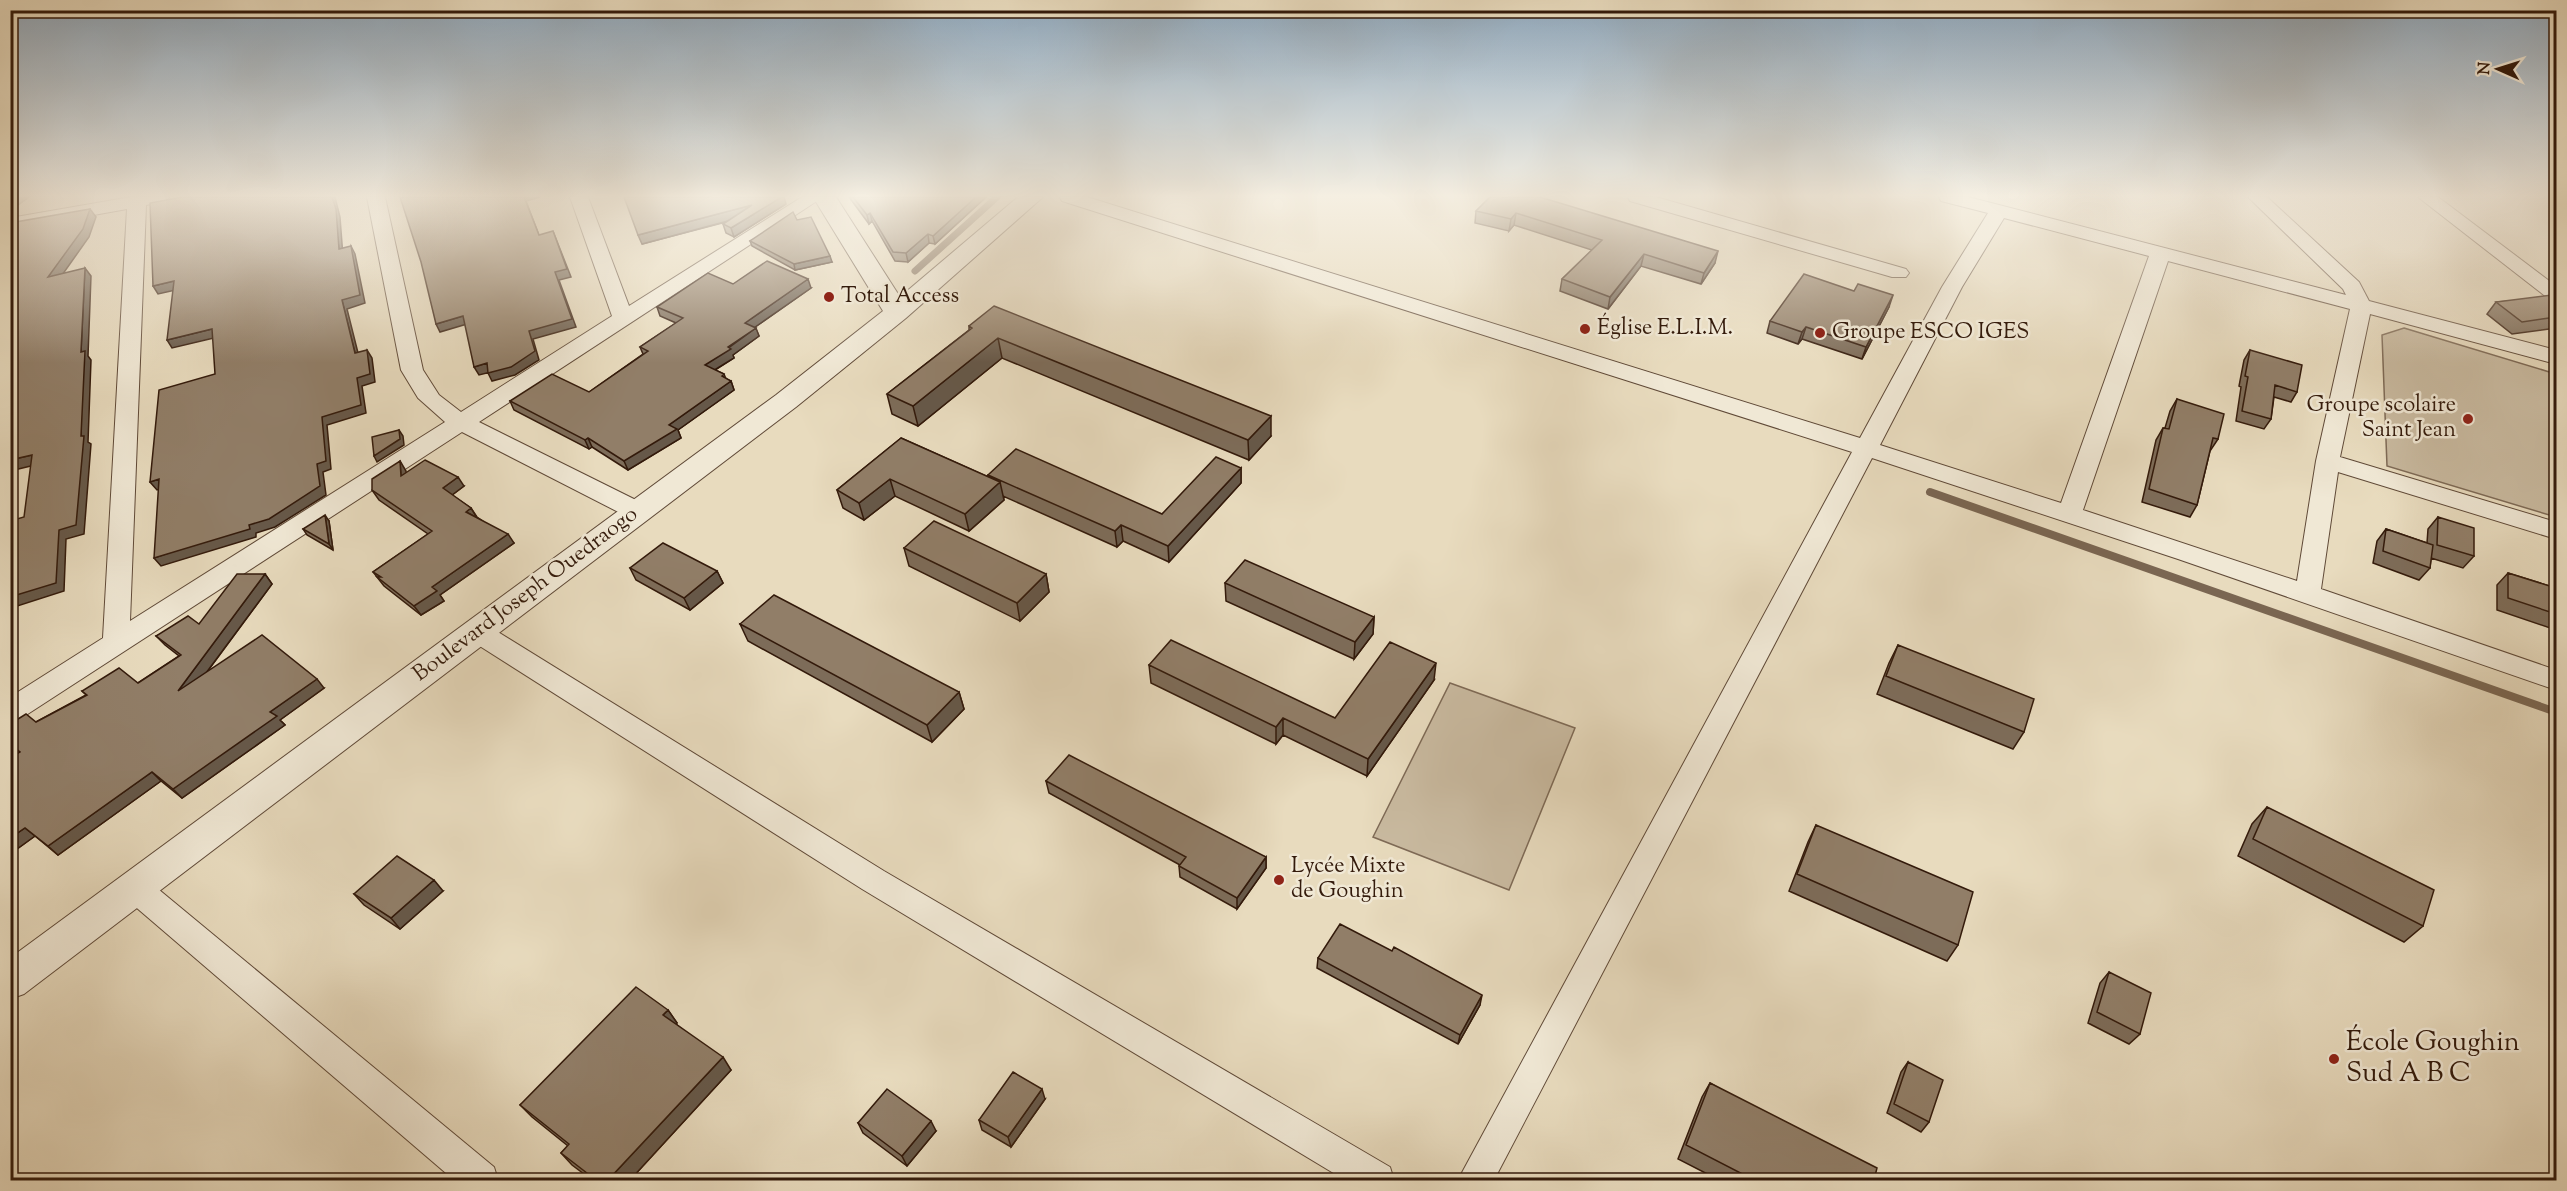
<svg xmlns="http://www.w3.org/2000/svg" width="2567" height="1191" font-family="'Sorts Mill Goudy',serif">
	<rect width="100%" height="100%" fill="#e8dbbe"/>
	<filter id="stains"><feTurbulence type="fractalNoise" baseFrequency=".00333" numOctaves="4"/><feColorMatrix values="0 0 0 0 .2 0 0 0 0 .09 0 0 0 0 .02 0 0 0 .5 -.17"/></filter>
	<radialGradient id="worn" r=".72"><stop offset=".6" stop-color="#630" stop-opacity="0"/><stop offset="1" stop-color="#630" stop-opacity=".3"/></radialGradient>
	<!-- green -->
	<path fill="#c9baa0" stroke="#7e6a56" stroke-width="1.5" d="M2404,328L2556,374V517L2387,466L2382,335Z
		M1450,683L1575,728L1509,890L1373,837Z"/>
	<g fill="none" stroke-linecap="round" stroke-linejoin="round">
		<!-- stream-far1 -->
		<path stroke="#7a6652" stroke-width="7" d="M915,271L997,197"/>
		<!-- stream -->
		<path stroke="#7a6652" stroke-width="8" d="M1930,492L2556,712"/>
		<!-- minor casing -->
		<g stroke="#604a38" stroke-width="2">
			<path id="minor" d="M131,197H169L167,201L146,205L130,621L445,422L418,398L401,370L367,197H385L423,370L439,395L461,412L612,316L570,197H588L629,306L802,197H823L479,422L648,506L651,512L648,518L639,520L630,518L462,432L20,719L10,722V697L103,638L127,209L10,230V218Z
				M1060,197H1087L1860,438L1942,287L1988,213L1941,201L1939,197H1968L2346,295L2343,289L2248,197H2267L2359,282L2369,301L2556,350V364L2370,314L2340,457L2556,522V539L2338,472L2321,589L2556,670V690L2178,559L1872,458L1494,1180H1458L1852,452L1062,201ZM2004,218L2149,256L2061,503L1880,445L1962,287ZM2168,261L2350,309L2316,461L2297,581L2083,510Z
				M1628,197H1656L1906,269L1909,273L1906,277H1892L1630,201Z
				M2418,197H2438L2556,286V301L2549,299Z
				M476,621L485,624L884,871L1390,1167L1394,1180H1345L862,889L467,638L463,631L467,624Z
				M135,875L146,879L494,1167L498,1180H454L124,897L120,888L124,879Z"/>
		</g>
		<!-- tertiary casing -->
		<g stroke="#604a38" stroke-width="2">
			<path id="tertiary" d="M813,197H836L900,297L1018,197H1043L906,318L796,407L24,994L10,999V958L776,395L883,311Z"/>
		</g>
		<!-- minor -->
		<use href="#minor" fill="#f0e8d5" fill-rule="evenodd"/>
		<!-- tertiary -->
		<use href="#tertiary" fill="#f0e8d5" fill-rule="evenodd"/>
	</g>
	<!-- wall -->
	<path fill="#7d6c59" stroke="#331a0b" stroke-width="1.5" d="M849,197H986L935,244L929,243L908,262L895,261L872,221L869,224Z
		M1490,197L1715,263L1701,284L1641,266L1608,309L1560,291L1562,279L1592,250L1514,225L1509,231L1475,223L1476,211Z
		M786,204L734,237L726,233L723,224L726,222L642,244Z
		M797,220L832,262L795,270L752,246L750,241Z
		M733,284L811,288L755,327L759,336L733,355L734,358L715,370L724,374L726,379L731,381L734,390L678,430L681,438L628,470L592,447L589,449L514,410L510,401L589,392L643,354L640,347L676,323L660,316L657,307Z
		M2556,298V328L2512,334L2487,314L2496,302Z
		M1889,307L1862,359L1802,339L1798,344L1767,333L1770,321Z
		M969,326L1271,436L1249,460L1002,358L918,426L892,414L887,394L969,330Z
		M2250,350L2297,392L2291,402L2274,397L2271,419L2264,429L2236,421L2241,387L2239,386L2244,360Z
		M2177,399L2218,439L2210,451L2197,505L2190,517L2142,502L2156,440L2163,428H2165L2170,411Z
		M901,438L988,477V475L1162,514L1241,468V483L1169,562L1123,541L1117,547L1003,496L1004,500L969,531L895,496L864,520L843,508L837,490Z
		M400,461L406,473L464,486L452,495L471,508L477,517L514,543L440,595L444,601L421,615L384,586L373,572L428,534L379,500L372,490Z
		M2438,517L2474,556L2463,568L2431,558L2430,568L2419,580L2373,563L2377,541L2386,529L2427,543L2428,529Z
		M329,521L333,550L307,535L303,529Z
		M904,548L1046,574L1049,592L1020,621L909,566Z
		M630,568L717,571L723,583L690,610L636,580Z
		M2508,573L2556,588V630L2497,610V585Z
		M265,574L272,584L207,672L324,688L280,720L285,725L182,798L161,781L58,855L35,836L10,854V758L19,753L10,746V724L36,722L86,695L82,691L138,683L179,656L165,645L156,636L199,624Z
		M1225,583L1374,617L1373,634L1354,659L1226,601Z
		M740,624L959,692L964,709L932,742L748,641Z
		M1898,645L2024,732L2013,749L1877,694L1889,663Z
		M1149,665L1335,718L1434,680L1367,776L1283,735L1276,744L1151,683Z
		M1046,781L1266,857V868L1237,909L1180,877L1179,866L1180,865L1049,793Z
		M2267,807L2423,926L2404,942L2238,856L2252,824Z
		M1816,825L1958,945L1947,961L1789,891L1808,842Z
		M443,891L400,929L364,905L354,894Z
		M1318,958L1480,1005L1458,1044L1317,968Z
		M2109,972L2140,1034L2129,1044L2088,1023L2100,983Z
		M668,1010L677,1023L676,1024L731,1070L630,1180H592L572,1165L561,1153L568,1146L532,1117L520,1105Z
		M1908,1062L1929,1122L1921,1132L1887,1113L1901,1072Z
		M1710,1083L1874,1180H1719L1678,1159L1702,1097Z
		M1045,1099L1011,1147L982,1130L979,1120Z
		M858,1123L936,1131L907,1166L863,1133Z"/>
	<!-- shaded-wall -->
	<path fill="#665849" stroke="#331a0b" stroke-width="1.5" d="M10,197H29L14,208L10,203Z
		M332,197H335L340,217L343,257L339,249Z
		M524,197H540L526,201L542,243Z
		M782,197H784L786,204L734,237L731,228L754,214L642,244L638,235Z
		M976,197H986L935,244L933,236Z
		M90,209L96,217L89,237L55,285L48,277Z
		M870,213L872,221L869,224L867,215Z
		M1516,213L1514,225L1509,231L1511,219Z
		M553,231L571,277L559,280L576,327L533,339L539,360L515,375L492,381L488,373L529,331L555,272Z
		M928,234L929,243L908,262L906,253Z
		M351,246L355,254L365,303L347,309L360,361L355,353L342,300Z
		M1718,251L1715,263L1701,284L1704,273Z
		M1644,254L1641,266L1608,309L1610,297Z
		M830,256L832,262L795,270L794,264Z
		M85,268L91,276L88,356L91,360L88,442L91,444L84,534L66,539L64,591L17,606L10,650V597L59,530L81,436V352Z
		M808,279L811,288L748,332L745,323Z
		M174,281L180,289L158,294L153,286Z
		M1893,295L1889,307L1862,359L1866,347Z
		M463,316L467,324L440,332L436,324Z
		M1806,327L1802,339L1798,344L1802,332Z
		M756,328L759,336L733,355L734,358L708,374L705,365Z
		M212,329L218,337L172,348L167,340Z
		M998,338L1002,358L918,426L913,406Z
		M367,350L372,358L375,382L362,386L366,413L327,425L331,469L323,472L326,495L275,527L256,533V537L161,566L154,558L249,525L317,464L322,417L357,378Z
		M487,363L491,372L479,375L474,367Z
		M731,381L734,390L678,430L681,438L628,470L624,461L669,425Z
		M1271,416V436L1249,460L1248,440Z
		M399,430L403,436L404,445L377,462L374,456Z
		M588,438L592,447L589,449L585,440Z
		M32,455L39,464L10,471V460Z
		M400,461L406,471L407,486L401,476Z
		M1241,468V483L1169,562L1168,546Z
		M458,477L464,486L448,498L443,488Z
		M159,479L166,487L157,490L150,482Z
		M890,479L895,496L864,520L859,503Z
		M1000,482L1004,500L969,531L965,514Z
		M471,508L477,518L466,512Z
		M325,515L329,521L333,550L329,544Z
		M1121,525L1123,541L1117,547L1115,531Z
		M508,534L514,543L440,595L444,601L421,615L414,606L432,587Z
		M717,571L723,583L690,610L684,598Z
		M265,574L272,584L186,700L178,691Z
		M1046,574L1049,592L1020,621L1017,603Z
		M1374,617L1373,634L1354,659L1355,642Z
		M1436,663L1434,680L1367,776L1368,759Z
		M317,679L324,688L280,720L285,725L182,798L173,789L270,712Z
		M959,692L964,709L932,742L927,725Z
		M1283,718V735L1276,744V727Z
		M152,772L161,781L58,855L48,846Z
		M25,828L35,836L10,854V838Z
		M1266,857V868L1237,909V898Z
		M434,880L443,891L400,929L391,918Z
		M1482,995L1480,1005L1458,1044L1460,1035Z
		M668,1010L677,1023L672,1028L663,1015Z
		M723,1057L731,1070L630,1180H608Z
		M1042,1089L1045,1099L1011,1147L1008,1137Z
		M931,1121L936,1131L907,1166L902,1156Z"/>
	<!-- building -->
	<path fill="#917e68" stroke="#331a0b" stroke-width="1.5" d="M182,197H332L336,209L339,249L351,246L360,295L342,300L355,353L367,350L370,374L357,378L361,405L322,417L326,461L317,464L320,486L269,519L249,525L250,529L154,558L159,479L150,482L159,390L215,374L212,329L167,340L174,281L153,286L150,203Z
		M400,197H524L539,235L553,231L567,269L555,272L572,319L529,331L535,351L511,367L488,373L487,363L474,367L463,316L436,324L421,262Z
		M624,197H782L731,228L723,224L752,205L638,235Z
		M853,197H976L933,236L928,234L906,253L893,252L870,213L867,215Z
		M1490,197H1540L1718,251L1704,273L1644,254L1610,297L1562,279L1602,240L1516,213L1511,219L1476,211Z
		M90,209L83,229L48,277L85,268L81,352L85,351L81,436H84L76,525L59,530L56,583L10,597V521L24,517L32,455L10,460V223Z
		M793,212L797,220L811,217L830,256L794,264L750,241Z
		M767,261L808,279L745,323L756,328L728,347L731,349L705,365L724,374L722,376L731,381L669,425L677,429L624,461L588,438L585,440L510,401L552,374L589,392L648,351L640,347L683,318L657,307L708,273L733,284Z
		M1804,274L1854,291L1858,284L1893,295L1866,347L1806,327L1802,332L1770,321Z
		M2552,295L2556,298V317L2522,322L2496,302Z
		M994,306L1271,416L1248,440L998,338L913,406L887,394L972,328L969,326Z
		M2250,350L2302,365L2297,392L2275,385L2271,419L2242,411L2248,377L2245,376Z
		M2177,399L2224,414L2218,439L2213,438L2197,505L2149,489L2163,428L2169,429Z
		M399,430L400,439L374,456L372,437Z
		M901,438L1000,482L965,514L890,479L859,503L837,490Z
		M1016,449L1162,514L1216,457L1241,468L1168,546L1121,525L1115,531L988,475Z
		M425,460L458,477L443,488L471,508L466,512L508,534L432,587L437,591L414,606L377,577H381L373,572L432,531L372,490V479L400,461L401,476Z
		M325,515L329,544L303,529Z
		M2438,517L2474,528V556L2437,545Z
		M934,521L1046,574L1017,603L904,548Z
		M2386,529L2433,545L2430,568L2383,551Z
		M663,543L717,571L684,598L630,568Z
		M1245,560L1374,617L1355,642L1225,583Z
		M2508,573L2556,588V614L2508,598Z
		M237,574H265L178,691L262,635L317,679L270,712L277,716L173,789L152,772L48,846L25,828L10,838V758L20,752L10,744V724L26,714L36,722L87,695L82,691L119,668L138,683L181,655L156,636L188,616L199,624Z
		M774,595L959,692L927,725L740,624Z
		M1171,640L1335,718L1390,642L1436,663L1368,759L1283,718L1276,727L1149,665Z
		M1898,645L2034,699L2024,732L1886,676Z
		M1069,755L1266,857L1237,898L1179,866L1186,857L1046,781Z
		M2267,807L2434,890L2423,926L2253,839Z
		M1816,825L1973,892L1958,945L1797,874Z
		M397,856L434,880L391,918L354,894Z
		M1340,924L1392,951L1394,947L1482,995L1460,1035L1318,958Z
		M2109,972L2151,993L2140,1034L2097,1012Z
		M636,987L668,1010L663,1015L723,1057L608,1180H596L561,1153L569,1144L520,1105Z
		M1908,1062L1943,1080L1929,1122L1894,1104Z
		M1013,1072L1042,1089L1008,1137L979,1120Z
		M1710,1083L1877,1168L1874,1180H1754L1686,1145Z
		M887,1089L931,1121L902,1156L858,1123Z"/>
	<!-- sky -->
	<linearGradient id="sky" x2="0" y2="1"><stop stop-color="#8fa9bf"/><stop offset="0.54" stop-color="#f5efe2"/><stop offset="1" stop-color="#f5efe2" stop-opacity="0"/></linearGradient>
	<rect width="2567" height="363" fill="url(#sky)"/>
	<!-- markers -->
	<g fill="#8f2418" stroke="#f0e8d5" stroke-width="2">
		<circle cx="829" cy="297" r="6"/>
		<circle cx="1585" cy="329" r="6"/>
		<circle cx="1820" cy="333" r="6"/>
		<circle cx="2468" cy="419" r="6"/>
		<circle cx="1279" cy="880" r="6"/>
		<circle cx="2334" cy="1059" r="6"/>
	</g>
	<g text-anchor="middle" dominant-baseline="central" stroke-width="5" stroke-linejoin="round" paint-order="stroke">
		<!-- poi labels -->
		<g font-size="22" fill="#331a0b" stroke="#f0e8d5" text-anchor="start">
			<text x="841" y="297">Total Access</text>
			<text x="1597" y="329">Église E.L.I.M.</text>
			<text x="1832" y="333">Groupe ESCO IGES</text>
			<text x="2456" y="406" text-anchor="end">Groupe scolaire<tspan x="2456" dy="25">Saint Jean</tspan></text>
			<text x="1291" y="867">Lycée Mixte<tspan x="1291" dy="25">de Goughin</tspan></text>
		</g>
		<!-- street labels -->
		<g font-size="22" fill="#331a0b" stroke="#f0e8d5">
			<text transform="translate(526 595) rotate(-37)">Boulevard Joseph Ouedraogo</text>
		</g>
		<!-- near-poi labels -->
		<g font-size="27" fill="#331a0b" stroke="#f0e8d5" text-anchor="start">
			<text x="2346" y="1043">École Goughin<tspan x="2346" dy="31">Sud A B C</tspan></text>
		</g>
	</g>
	<!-- margin -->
	<rect width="2567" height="1191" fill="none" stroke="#e8dbbe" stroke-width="36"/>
	<rect x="12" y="12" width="2543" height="1167" fill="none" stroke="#331a0b" stroke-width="3"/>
	<rect x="18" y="18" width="2531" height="1155" fill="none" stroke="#331a0b" stroke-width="1.5"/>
	<!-- north arrow -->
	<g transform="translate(2498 69) rotate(273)" stroke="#f0e8d5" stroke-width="4.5" paint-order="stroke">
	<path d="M0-4.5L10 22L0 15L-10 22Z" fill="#331a0b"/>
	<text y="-9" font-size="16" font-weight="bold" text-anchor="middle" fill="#331a0b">N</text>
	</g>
	<rect width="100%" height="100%" filter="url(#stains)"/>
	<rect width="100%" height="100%" fill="url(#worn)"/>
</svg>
